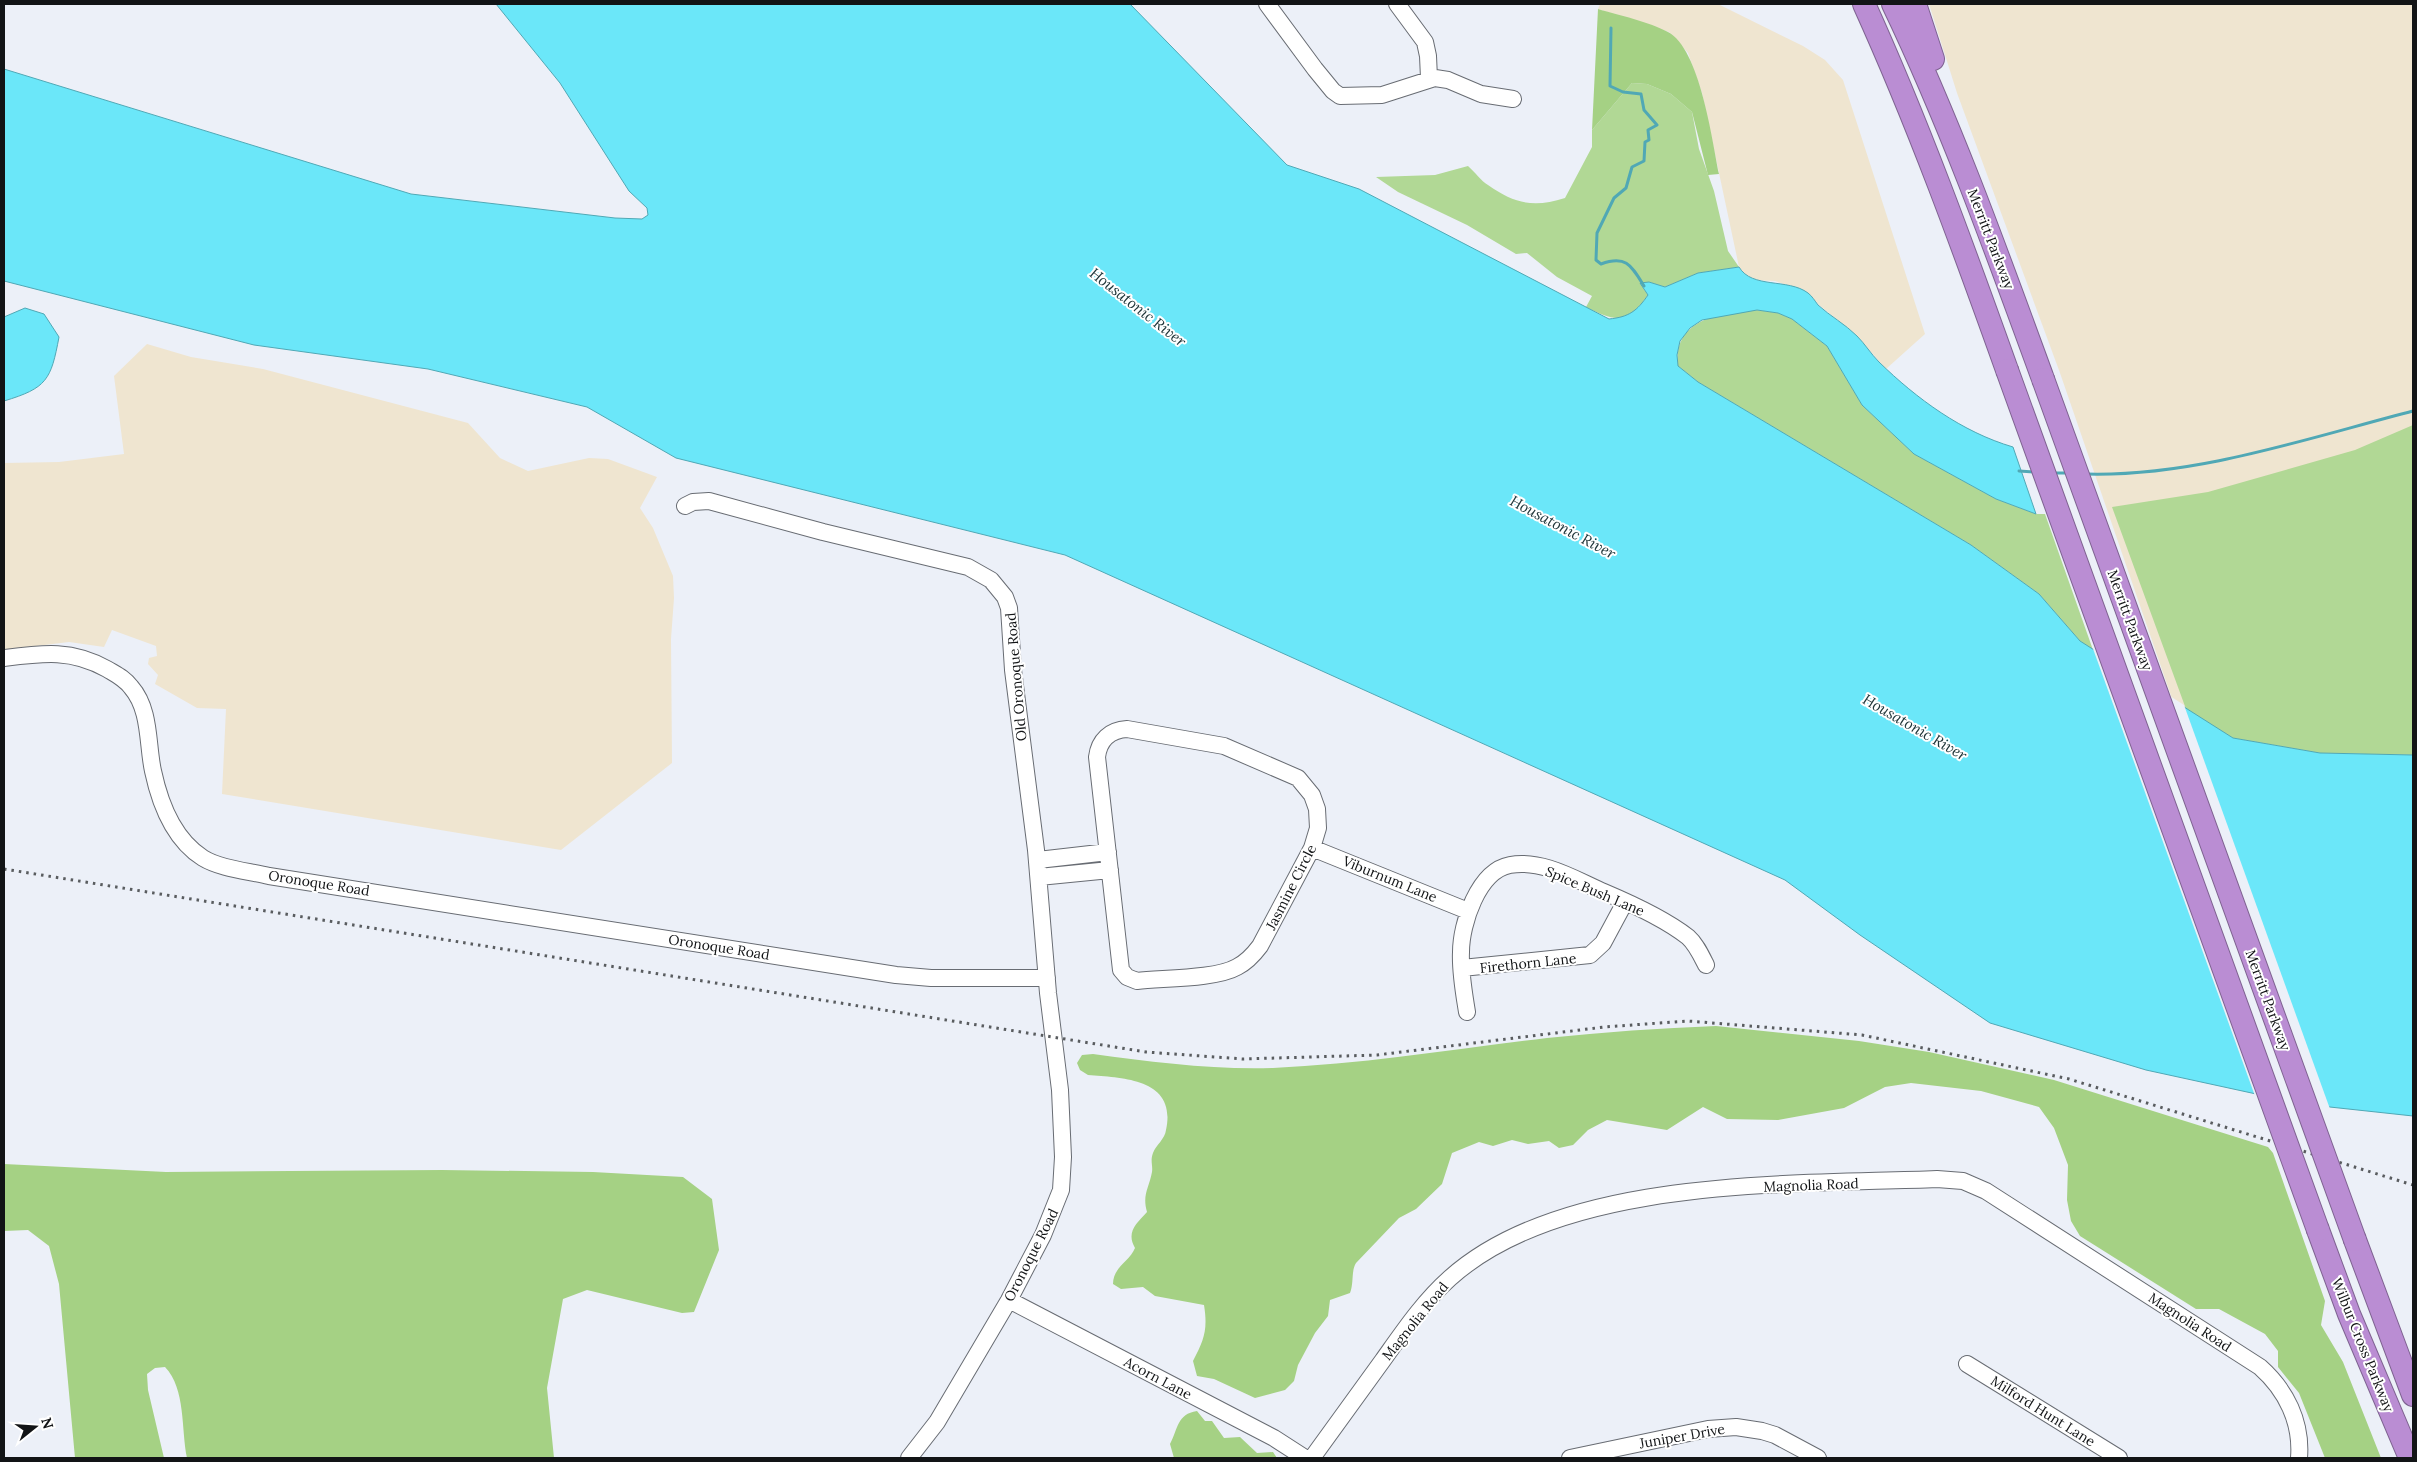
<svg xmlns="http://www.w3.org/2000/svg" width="2417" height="1462" font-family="Lora,serif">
	<rect width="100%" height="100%" fill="#ecf0f8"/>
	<!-- industrial -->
	<path fill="#efe5d0" d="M1600,4H1718L1803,46L1825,60L1843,80L1925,334L1886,369L1857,336L1819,305L1808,293L1775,281L1752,280L1744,274L1739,267L1702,93L1688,53L1669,32L1598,9Z
		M1929,4H2413V755L2178,716L2060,373L1957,93Z
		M147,344L191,357L263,369L468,423L500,458L528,471L589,458L608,459L657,477L640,508L653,528L673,576L674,598L671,639L672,763L561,850L222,794L226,709L197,708L155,684L158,675L148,664L149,658L157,656L156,646L112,630L104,647L69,642L4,650V463L59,462L124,454L114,376Z"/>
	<!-- green -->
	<path fill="#b1d895" d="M1632,83L1647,84L1671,94L1692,112L1699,149L1714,191L1728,251L1739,267L1698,273L1665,287L1649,282L1643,288L1648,295C1627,325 1616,322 1586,307L1592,296L1557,277L1527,253L1516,254L1467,225L1398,192L1376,177L1435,175L1468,166C1475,172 1481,181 1488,185C1515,204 1534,208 1565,198L1592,147V130Z
		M1757,310L1778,313L1792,319L1827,346L1862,405L1914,454L1996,499L2036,514H2045L2093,650L2080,641L2039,594L1971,545L1698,382L1678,366C1673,318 1721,313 1757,310Z
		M2413,425V755L2320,753L2233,738L2186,709L2112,507L2208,492L2355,450Z"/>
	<!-- forest -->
	<path fill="#a5d184" d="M1598,9C1618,15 1650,22 1668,32C1700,49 1712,139 1719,174L1708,175L1692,112L1671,94L1647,84L1632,83L1592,130Z
		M1716,1026L1859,1041L1929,1052L2054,1080L2268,1147L2273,1153L2325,1301L2321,1325L2343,1362L2381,1458H2325L2299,1393L2278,1367V1351L2265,1334L2219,1309H2196L2080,1236L2071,1221L2067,1200L2068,1165L2054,1128L2039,1107L1981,1091L1911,1083L1885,1087L1844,1108L1778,1120L1727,1119L1703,1107L1667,1130L1607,1120L1588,1130L1573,1145L1559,1148L1549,1141L1528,1144L1512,1140L1493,1146L1479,1142L1452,1153L1442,1184L1416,1209L1399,1218L1356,1263C1351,1271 1354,1283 1350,1293L1330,1300L1328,1316L1315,1333L1298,1365L1294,1381L1285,1390L1255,1398L1214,1379L1197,1376L1193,1361C1204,1340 1208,1330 1204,1305L1155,1296L1143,1287L1121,1289L1113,1284C1113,1267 1130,1261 1135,1248C1126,1232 1136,1224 1147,1212C1142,1195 1149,1188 1152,1172C1153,1165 1150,1161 1153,1153C1156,1145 1165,1139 1166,1130C1177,1079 1125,1078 1088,1075L1080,1070L1077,1063L1082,1055L1093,1054C1152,1062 1214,1070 1273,1068C1365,1064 1456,1049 1547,1038C1604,1032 1660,1028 1716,1026Z
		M4,1164L166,1172L442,1170L593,1172L683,1177L712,1199L719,1250L694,1312L682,1313L587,1290L563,1299L547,1388L554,1458H187C181,1429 186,1389 165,1367L155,1368L147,1374L148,1390L164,1458H75L59,1284L49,1246L28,1230L4,1231Z
		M1197,1411L1205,1421H1212L1224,1438L1240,1437L1257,1453L1273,1452L1277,1458H1174L1170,1444C1178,1429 1177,1414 1197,1411Z"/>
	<!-- water -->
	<path fill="#6be7f9" stroke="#50a8b5" d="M496,4H1130L1287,165L1359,189L1609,319C1629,317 1637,311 1648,295L1640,283L1649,282L1665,287L1698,273L1739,267C1752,289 1788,278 1808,293C1812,296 1815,301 1818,305C1830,316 1845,324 1857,336C1865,344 1871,354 1879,362C1917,399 1962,432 2013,447L2036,514L1996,499L1914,454L1862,405L1827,346L1792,319L1778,313L1757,310L1702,320L1690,328L1680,341L1677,355L1678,366L1698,382L1971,545L2039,594L2080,641L2233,738L2320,753L2413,755V1116L2302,1104L2146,1070L1990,1023L1860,935L1785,880L1065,555L676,458L587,407L428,369L254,345L4,281V69L411,194L615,218L642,219L648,215L647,208L629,191L560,83Z
		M25,308L44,314L59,337C51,380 47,388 4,401V317Z"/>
	<!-- pier -->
	<path fill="#ecf0f8" d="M2092,646L2184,705L2330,1109L2302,1106L2255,1096Z"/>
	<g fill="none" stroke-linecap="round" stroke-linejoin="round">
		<!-- stream -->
		<path stroke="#50a8b5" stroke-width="3" d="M1611,28L1610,86L1623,92L1641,94L1644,110L1657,125L1648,130L1649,140L1645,142L1644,161L1632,167L1626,188L1614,198L1597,233L1596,260L1601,264C1626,255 1631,265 1644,286
			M2019,471L2035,472
			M2054,473H2067
			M2086,474C2195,477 2308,438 2413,411"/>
		<!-- minor casing -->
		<g stroke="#686c73" stroke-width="18">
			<path id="minor" d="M1267,4L1315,69L1333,91L1340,96L1382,95L1435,78L1448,80L1481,94L1513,99
				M1397,4L1425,42L1428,56L1429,78
				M685,506L693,502L709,501L823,532L968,567L991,580L1005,597L1009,608L1013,670L1036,850L1048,993L1060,1090L1063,1157L1061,1190L1043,1235L1009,1300L937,1422L909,1458
				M4,658C43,653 72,649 107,669C117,675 124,678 131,687C151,710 147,744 153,771C160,804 173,839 203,858C221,869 249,871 269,876L896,975L931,978H1047
				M1127,729L1224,746L1298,778L1312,795L1317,809L1318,828L1312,848L1260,946C1254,954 1247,962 1237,967C1216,979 1163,978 1137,981L1127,977L1121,970L1097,757C1099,740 1110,730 1127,729Z
				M1312,848L1468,911
				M1038,860L1108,852
				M1039,877L1110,870
				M1462,968L1590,955L1603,943L1625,902
				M1467,1012C1464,993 1460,972 1461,952C1461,924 1478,871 1510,865C1543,859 1576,880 1604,892C1630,903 1665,919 1688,937C1696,944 1701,955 1706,965
				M1009,1300L1274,1438L1305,1458
				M1967,1364L2119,1458
				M1312,1458C1335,1426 1359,1393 1383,1360C1403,1332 1423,1302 1450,1278C1564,1176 1792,1185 1937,1179L1963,1181L1986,1191L2260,1367C2286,1390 2302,1422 2299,1458
				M1570,1458L1708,1429L1736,1427L1762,1431L1775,1435L1818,1458"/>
		</g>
		<!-- highway casing -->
		<g stroke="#7f6391" stroke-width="24">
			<path id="highway" d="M1864,4C1918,123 1963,247 2007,370
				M1893,4C1951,125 1997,253 2043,379
				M1915,4L1933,59
				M2318,1230L2349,1314L2410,1458
				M2355,1240L2413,1395"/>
		</g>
		<!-- minor -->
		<use href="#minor" stroke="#fff" stroke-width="16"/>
		<!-- highway -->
		<use href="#highway" stroke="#ba8dd3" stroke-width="22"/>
		<!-- rail -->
		<path stroke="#595c5f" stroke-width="3" stroke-dasharray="2.5 5" stroke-linecap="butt" d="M4,869L1146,1052L1243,1059L1377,1055L1604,1027L1688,1021L1862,1035L2069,1079L2413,1185"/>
		<!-- highway-bridge casing -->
		<g stroke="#7f6391" stroke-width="24" stroke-linecap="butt">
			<path id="highway-bridge" d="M2007,370L2318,1230
				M2043,379L2355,1240"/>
		</g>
		<!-- highway-bridge -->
		<use href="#highway-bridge" stroke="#ba8dd3" stroke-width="22"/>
	</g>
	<g text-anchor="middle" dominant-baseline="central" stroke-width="4" stroke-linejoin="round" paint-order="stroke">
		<!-- street labels -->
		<g font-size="14" fill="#121416" stroke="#fff">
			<text transform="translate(1991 239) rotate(69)">Merritt Parkway</text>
			<text transform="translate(2130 620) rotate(70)">Merritt Parkway</text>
			<text transform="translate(1016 677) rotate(-95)">Old Oronoque Road</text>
			<text transform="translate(1390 879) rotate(22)">Viburnum Lane</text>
			<text transform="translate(319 883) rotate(9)">Oronoque Road</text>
			<text transform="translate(1291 887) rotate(-63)">Jasmine Circle</text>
			<text transform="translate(1595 891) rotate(23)">Spice Bush Lane</text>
			<text transform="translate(719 947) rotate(9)">Oronoque Road</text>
			<text transform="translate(1528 963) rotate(-6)">Firethorn Lane</text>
			<text transform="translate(2268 1000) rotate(70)">Merritt Parkway</text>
			<text transform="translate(1811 1185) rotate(-2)">Magnolia Road</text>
			<text transform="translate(1031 1255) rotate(-63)">Oronoque Road</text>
			<text transform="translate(1415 1321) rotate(-51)">Magnolia Road</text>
			<text transform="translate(2190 1322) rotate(33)">Magnolia Road</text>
			<text transform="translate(2363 1345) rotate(68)">Wilbur Cross Parkway</text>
			<text transform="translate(1158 1378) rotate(28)">Acorn Lane</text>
			<text transform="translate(2043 1411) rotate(32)">Milford Hunt Lane</text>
			<text transform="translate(1682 1436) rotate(-10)">Juniper Drive</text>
		</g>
		<!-- water labels -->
		<g font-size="15" font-style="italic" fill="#20363a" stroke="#fff">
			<text transform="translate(1138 307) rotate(38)">Housatonic River</text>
			<text transform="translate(1563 527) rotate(28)">Housatonic River</text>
			<text transform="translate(1915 727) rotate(30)">Housatonic River</text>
		</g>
	</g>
	<!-- border -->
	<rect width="2417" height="1462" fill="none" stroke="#121416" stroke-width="10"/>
	<!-- north arrow -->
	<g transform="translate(35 1427) rotate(73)" stroke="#ffffff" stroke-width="4" paint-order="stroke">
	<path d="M0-4L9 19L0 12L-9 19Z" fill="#121416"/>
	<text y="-8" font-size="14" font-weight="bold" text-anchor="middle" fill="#121416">N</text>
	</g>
</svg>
